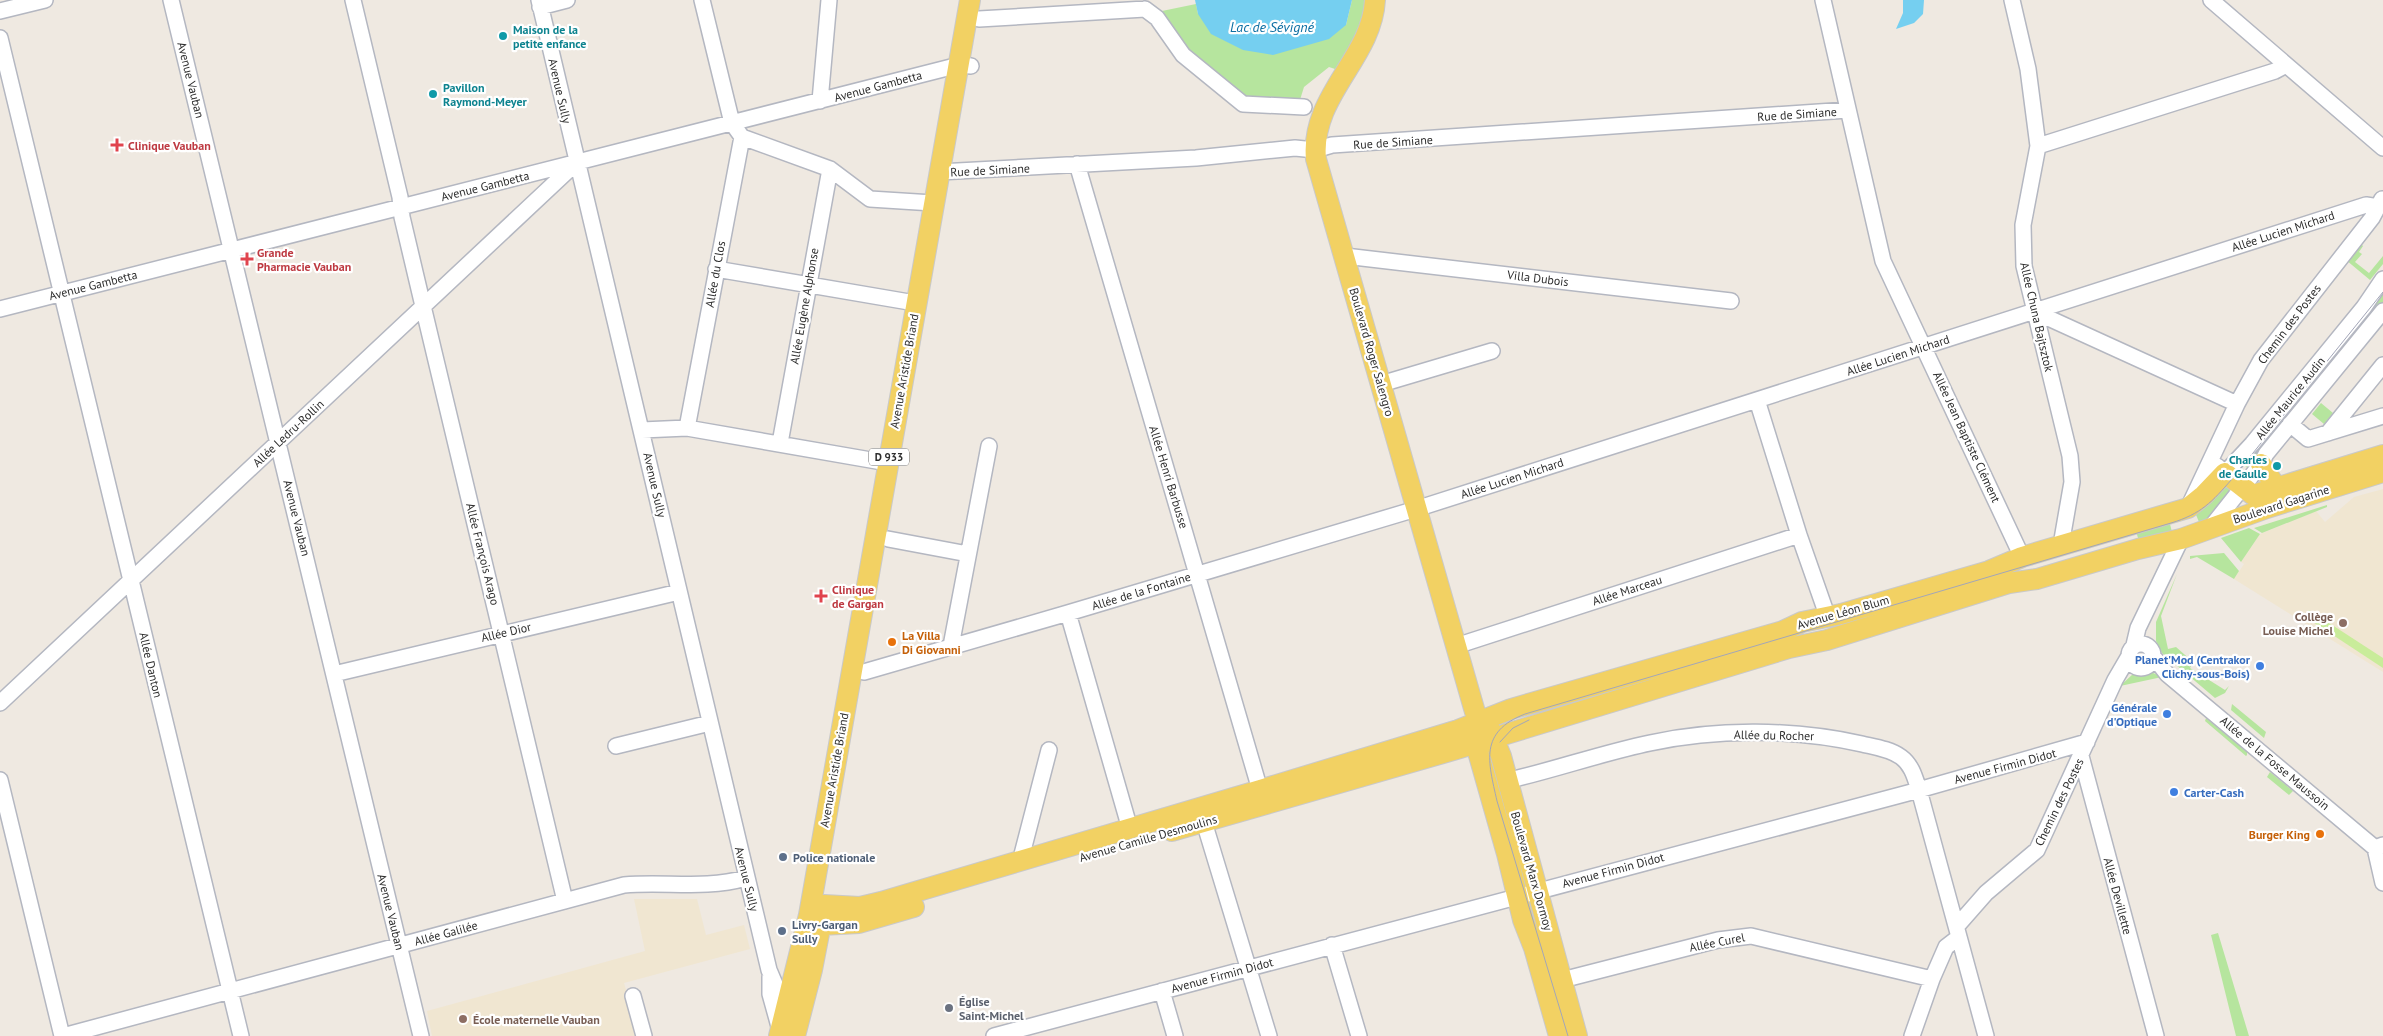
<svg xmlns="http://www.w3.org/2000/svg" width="2383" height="1036" font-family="'PT Sans',sans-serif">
	<rect width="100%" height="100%" fill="#efe9e1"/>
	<!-- education -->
	<path fill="#f0e6d1" d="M2383,489V672L2234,579L2244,564L2241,562L2260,534L2316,511L2325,522L2354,497Z
		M634,899H697L706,935L744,925L750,949L624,983L640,1036H432L427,1011L645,951Z"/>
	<!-- green -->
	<path fill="#b6e59e" d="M1352,0H1369C1366,21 1354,58 1335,69L1329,67L1304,87L1299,103L1245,98L1187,52L1157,12L1196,4L1198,14L1346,25Z
		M2383,212L2361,244L2363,246L2359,252L2362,254L2355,262L2369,273L2383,256V264L2370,280L2346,260Z
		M2383,291V307L2251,471L2239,461Z
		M2321,403L2333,413L2324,424L2312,414Z
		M2224,484L2232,491L2207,520L2199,522L2194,510Z
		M2327,505V507L2262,533L2254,528Z
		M2169,520L2172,532L2140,545L2136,531Z
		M2249,528L2260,534L2241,562L2221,538Z
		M2224,553L2239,571L2234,579L2197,557L2190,559V556Z
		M2177,574L2161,616L2168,649L2176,647L2193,662L2190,668L2225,690L2229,686L2225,693L2215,698L2162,653L2156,641V622Z
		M2151,672L2162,677L2120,686L2133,674Z
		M2232,704L2266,732L2264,738L2231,710Z
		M2206,718L2247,752V755L2246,756L2205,721Z
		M2270,772L2293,791L2289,795L2267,777Z
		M2218,933L2249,1036H2236L2211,935Z"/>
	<!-- pitch -->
	<path fill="#c9ec9a" d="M2309,610L2383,658V668L2304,616Z"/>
	<!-- water -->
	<path fill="#75cff0" d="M1195,0H1352L1346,25L1329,39L1273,55L1243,50L1211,34L1198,14Z
		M1903,0H1924L1923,14L1914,23L1896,29L1903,13Z"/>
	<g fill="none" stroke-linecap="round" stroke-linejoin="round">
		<!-- minor casing -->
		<g stroke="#b4b7c1" stroke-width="18">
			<path id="minor" d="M171,0L421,1036
				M353,0L400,197L402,217L423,306L565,901
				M539,0L769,970L777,989L787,991L792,989
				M1823,0L1883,261L2022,557
				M2012,0L2028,69L2038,146L2023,225L2024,266L2070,456L2072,482L2061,545
				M2211,0L2383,148
				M540,7L567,0
				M1145,9L1157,18L1183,55L1243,104L1304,107
				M0,11L45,0
				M979,19L1145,9
				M0,38L241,1036
				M820,101L829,0
				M742,137L830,169L870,199L933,203
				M2038,146L2275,71L2286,65
				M1077,164L1260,790
				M939,172L1196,158L1295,148L1315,150L1332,145L1848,110
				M1345,256L1731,301
				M716,269L915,303
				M0,309L959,65L971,66
				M2033,311L2237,404
				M1381,384L1492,351
				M1757,400L1799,535L1827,615
				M2290,424L2308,439L2383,416
				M687,428L742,137L732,123L702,0
				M642,430L687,428L888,463
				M2328,433L2383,365
				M780,443L830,169
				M2217,466L2225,473L2252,444L2364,307L2383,279
				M2189,506L2237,404L2261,360L2372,218L2382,199
				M2211,527L2261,464L2266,454L2383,311
				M888,539L968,554
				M1068,613L1130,829
				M2129 656a12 12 0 1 1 24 0a12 12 0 1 1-24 0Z
				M2134,645L2138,628L2181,539
				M951,646L989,446
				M1456,646L1799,535
				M2153,656L2167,674L2375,848L2383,845
				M864,672L1068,613L1416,509L2366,205L2379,207
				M334,674L679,592
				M0,703L575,164
				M616,746L710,723
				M2081,756L2156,1036
				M0,780L62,1036
				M1506,781C1554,770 1602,753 1650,743C1718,728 1794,729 1862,744C1875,747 1890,749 1901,757C1912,765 1915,778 1919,790L1986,1036
				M1204,822L1269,1036
				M2375,848L2383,883
				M1020,862L1049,750
				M1957,926L1986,893L2037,850L2115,680L2129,656
				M1332,945L1359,1036
				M770,977V994L780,1030
				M1562,980L1718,940L1751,936L1932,979
				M1162,991L1175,1036
				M633,996L644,1036
				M63,1036L624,885C666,881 703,890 746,878
				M994,1036L1908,793L2087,742
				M1912,1036L1932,979L1946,947L1959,937"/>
		</g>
		<!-- major casing -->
		<g stroke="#c9c9c9" stroke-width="22">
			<path id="major" d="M1375,0C1372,59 1310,95 1316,159L1475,712
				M2261,464L2276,487
				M1488,725L1501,756L1577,1036
				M1472,731L1507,854L1523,920L1534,948L1559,1036
				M1172,831L1457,749L1789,648L1827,640L2009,583L2037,579L2138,549L2181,539L2267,508L2383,472
				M824,905L860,907L881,902L1260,790L1458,730L1511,709L1783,631L1802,622L1841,614L1989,571L2022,557L2188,508L2204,495L2225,473L2253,495L2383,455
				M821,925L859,923L914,907
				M779,1036L809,915L970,0
				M795,1036L812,970L823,913"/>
		</g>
		<!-- minor -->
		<use href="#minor" stroke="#fff" stroke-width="15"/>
		<!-- major -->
		<use href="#major" stroke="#f2d163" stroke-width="20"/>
		<!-- tram -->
		<path stroke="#a3a6b8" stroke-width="1" d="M1500,742L1513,728L1529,720
			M1568,1036L1497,801C1488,761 1479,732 1525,714L2171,523C2201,514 2212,502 2232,479L2383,292"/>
	</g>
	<!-- markers -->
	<g fill="#0f9aa8" stroke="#fff" stroke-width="2">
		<circle cx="503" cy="36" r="5"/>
		<circle cx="433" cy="94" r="5"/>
		<circle cx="2277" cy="466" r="5"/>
	</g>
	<g fill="#e0444e" stroke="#fff" stroke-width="2">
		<path d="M114.5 137.5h5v5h5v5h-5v5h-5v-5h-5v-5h5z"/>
		<path d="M244.5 251.5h5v5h5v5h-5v5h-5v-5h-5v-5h5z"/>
		<path d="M818.5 588.5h5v5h5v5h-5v5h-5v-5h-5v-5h5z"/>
	</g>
	<g fill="#8d6e63" stroke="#fff" stroke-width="2">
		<circle cx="2343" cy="623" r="5"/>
		<circle cx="463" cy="1019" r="5"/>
	</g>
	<g fill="#e8710a" stroke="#fff" stroke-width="2">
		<circle cx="892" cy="642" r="5"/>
		<circle cx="2320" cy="834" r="5"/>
	</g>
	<g fill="#3f7fe0" stroke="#fff" stroke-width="2">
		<circle cx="2260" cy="666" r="5"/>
		<circle cx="2167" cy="714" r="5"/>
		<circle cx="2174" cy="792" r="5"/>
	</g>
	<g fill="#5c6f8a" stroke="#fff" stroke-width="2">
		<circle cx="783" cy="857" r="5"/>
		<circle cx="782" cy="931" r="5"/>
	</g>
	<circle fill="#6b7280" stroke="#fff" stroke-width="2" cx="949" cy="1008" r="5"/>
	<g text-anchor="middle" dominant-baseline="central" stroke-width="4.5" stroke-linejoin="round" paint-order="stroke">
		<!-- shield labels -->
		<rect fill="#fff" stroke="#6d6d6d" stroke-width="1" x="869" y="448.5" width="40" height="17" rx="4"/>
		<g font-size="11" font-weight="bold" fill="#2e2e2e">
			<text x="889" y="457">D 933</text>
		</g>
		<!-- culture labels -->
		<g font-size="12" font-weight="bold" fill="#0d838f" stroke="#fff" text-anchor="start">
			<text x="513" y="29">Maison de la<tspan x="513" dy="14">petite enfance</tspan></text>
			<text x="443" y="87">Pavillon<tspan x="443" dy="14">Raymond-Meyer</tspan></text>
			<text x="2267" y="459" text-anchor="end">Charles<tspan x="2267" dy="14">de Gaulle</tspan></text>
		</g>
		<!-- street labels -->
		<g font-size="12" fill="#2e2e2e" stroke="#fff">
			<text transform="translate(191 80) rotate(76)">Avenue Vauban</text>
			<text transform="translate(878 86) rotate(-15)">Avenue Gambetta</text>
			<text transform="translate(560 91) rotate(77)">Avenue Sully</text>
			<text transform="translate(1797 114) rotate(-4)">Rue de Simiane</text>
			<text transform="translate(1393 142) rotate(-4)">Rue de Simiane</text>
			<text transform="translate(990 170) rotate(-3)">Rue de Simiane</text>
			<text transform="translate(485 186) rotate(-14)">Avenue Gambetta</text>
			<text transform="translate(2283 231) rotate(-18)">Allée Lucien Michard</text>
			<text transform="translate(715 274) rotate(-80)">Allée du Clos</text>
			<text transform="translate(1538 278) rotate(7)">Villa Dubois</text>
			<text transform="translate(93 285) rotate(-14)">Avenue Gambetta</text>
			<text transform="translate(804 306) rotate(-80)">Allée Eugène Alphonse</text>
			<text transform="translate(2037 317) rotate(77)">Allée Chuna Bajtsztok</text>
			<text transform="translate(2289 324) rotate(-53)">Chemin des Postes</text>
			<text transform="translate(1372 352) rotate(74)">Boulevard Roger Salengro</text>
			<text transform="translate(1898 355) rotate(-18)">Allée Lucien Michard</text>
			<text transform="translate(904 371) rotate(-80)">Avenue Aristide Briand</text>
			<text transform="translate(2290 398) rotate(-51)">Allée Maurice Audin</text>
			<text transform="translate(288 433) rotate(-43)">Allée Ledru-Rollin</text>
			<text transform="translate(1967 437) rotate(65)">Allée Jean Baptiste Clément</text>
			<text transform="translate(1169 477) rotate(73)">Allée Henri Barbusse</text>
			<text transform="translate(1512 478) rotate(-18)">Allée Lucien Michard</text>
			<text transform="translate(655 485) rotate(77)">Avenue Sully</text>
			<text transform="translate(2281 504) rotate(-18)">Boulevard Gagarine</text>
			<text transform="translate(297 518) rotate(76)">Avenue Vauban</text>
			<text transform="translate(483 554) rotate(76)">Allée François Arago</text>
			<text transform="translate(1627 590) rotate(-18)">Allée Marceau</text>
			<text transform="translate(1141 591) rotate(-17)">Allée de la Fontaine</text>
			<text transform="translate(1843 612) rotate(-16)">Avenue Léon Blum</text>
			<text transform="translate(506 632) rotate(-13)">Allée Dior</text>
			<text transform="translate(151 665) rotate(77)">Allée Danton</text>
			<text transform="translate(1774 735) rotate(1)">Allée du Rocher</text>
			<text transform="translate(2275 763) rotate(40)">Allée de la Fosse Maussoin</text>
			<text transform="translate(2005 766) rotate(-15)">Avenue Firmin Didot</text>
			<text transform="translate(834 770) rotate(-80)">Avenue Aristide Briand</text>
			<text transform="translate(2059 802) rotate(-64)">Chemin des Postes</text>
			<text transform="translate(1148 838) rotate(-16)">Avenue Camille Desmoulins</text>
			<text transform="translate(1613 870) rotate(-15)">Avenue Firmin Didot</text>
			<text transform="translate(1532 871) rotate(74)">Boulevard Marx Dormoy</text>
			<text transform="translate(747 879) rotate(76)">Avenue Sully</text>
			<text transform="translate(2118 896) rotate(75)">Allée Devillette</text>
			<text transform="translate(391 912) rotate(76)">Avenue Vauban</text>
			<text transform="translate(446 933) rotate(-15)">Allée Galilée</text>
			<text transform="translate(1717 942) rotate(-11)">Allée Curel</text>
			<text transform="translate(1222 975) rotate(-15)">Avenue Firmin Didot</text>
		</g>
		<!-- health labels -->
		<g font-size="12" font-weight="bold" fill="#be3a42" stroke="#fff" text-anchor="start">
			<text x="128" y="145">Clinique Vauban</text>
			<text x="257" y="252">Grande<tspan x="257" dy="14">Pharmacie Vauban</tspan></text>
			<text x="832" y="589">Clinique<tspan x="832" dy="14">de Gargan</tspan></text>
		</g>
		<!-- education labels -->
		<g font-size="12" font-weight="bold" fill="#785e54" stroke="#fff" text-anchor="end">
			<text x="2333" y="616">Collège<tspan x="2333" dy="14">Louise Michel</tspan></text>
			<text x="473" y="1019" text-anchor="start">École maternelle Vauban</text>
		</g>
		<!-- food labels -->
		<g font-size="12" font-weight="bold" fill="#c56008" stroke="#fff" text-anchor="start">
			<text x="902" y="635">La Villa<tspan x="902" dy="14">Di Giovanni</tspan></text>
			<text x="2310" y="834" text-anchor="end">Burger King</text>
		</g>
		<!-- shop labels -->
		<g font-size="12" font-weight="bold" fill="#366cbe" stroke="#fff" text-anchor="end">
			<text x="2250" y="659">Planet'Mod (Centrakor<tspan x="2250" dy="14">Clichy-sous-Bois)</tspan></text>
			<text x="2157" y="707">Générale<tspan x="2157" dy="14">d'Optique</tspan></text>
			<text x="2184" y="792" text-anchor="start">Carter-Cash</text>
		</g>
		<!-- service labels -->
		<g font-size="12" font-weight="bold" fill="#4e5e75" stroke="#fff" text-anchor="start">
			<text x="793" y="857">Police nationale</text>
			<text x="792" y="924">Livry-Gargan<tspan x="792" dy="14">Sully</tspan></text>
		</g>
		<!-- worship labels -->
		<g font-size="12" font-weight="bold" fill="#5b616d" stroke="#fff" text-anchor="start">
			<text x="959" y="1001">Église<tspan x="959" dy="14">Saint-Michel</tspan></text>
		</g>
		<!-- water labels -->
		<g font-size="14" font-style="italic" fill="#0d6fa3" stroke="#fff">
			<text x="1272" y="27">Lac de Sévigné</text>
		</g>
	</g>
</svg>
